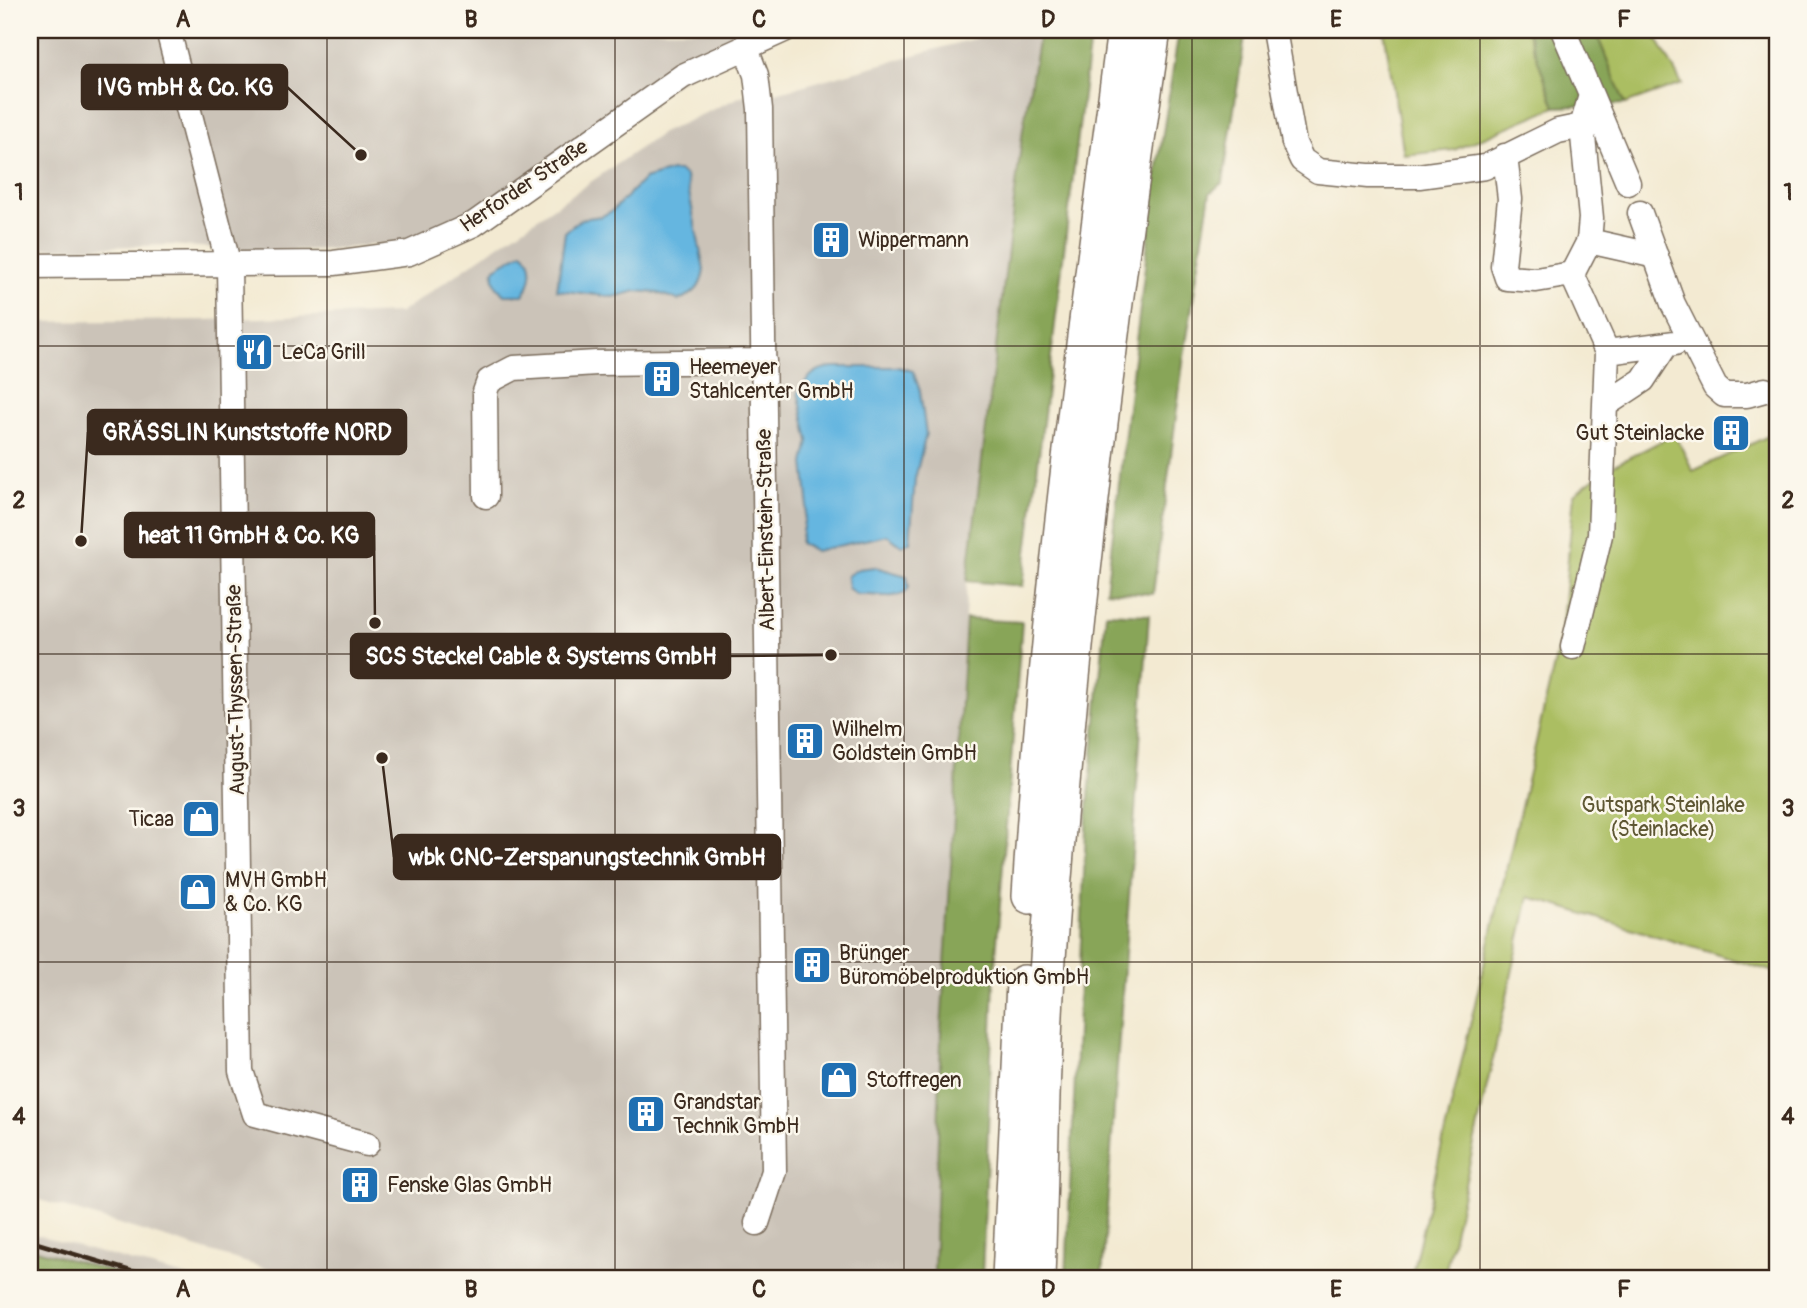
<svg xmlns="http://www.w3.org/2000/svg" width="1807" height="1308" font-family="Pangolin,sans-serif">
	<rect width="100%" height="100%" fill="#fbf7ec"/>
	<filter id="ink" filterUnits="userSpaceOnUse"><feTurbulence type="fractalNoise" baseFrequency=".0143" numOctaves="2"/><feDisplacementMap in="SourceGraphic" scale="14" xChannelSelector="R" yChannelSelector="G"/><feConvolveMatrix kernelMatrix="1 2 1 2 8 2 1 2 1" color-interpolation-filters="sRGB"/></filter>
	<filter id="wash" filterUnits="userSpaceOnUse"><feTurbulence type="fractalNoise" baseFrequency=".00686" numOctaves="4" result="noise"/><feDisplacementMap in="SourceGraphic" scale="28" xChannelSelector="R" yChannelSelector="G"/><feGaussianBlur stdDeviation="1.57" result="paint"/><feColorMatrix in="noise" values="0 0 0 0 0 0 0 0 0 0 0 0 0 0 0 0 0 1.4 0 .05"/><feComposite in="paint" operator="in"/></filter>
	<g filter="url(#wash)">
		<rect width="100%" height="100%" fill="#f3ead2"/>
		<!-- industrial -->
		<path fill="#cbc3b8" d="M30,30H760L472,215L403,241L339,249L253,251L172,245L30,249Z
			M1006,30H1040L1023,129L967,581L941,1031L934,1278H297L30,1197V322L205,320L400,313L662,133L744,95L772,94Z
			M30,1233L82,1248L192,1278H133L108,1272L30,1248Z"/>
		<!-- green -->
		<path fill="#abbe62" stroke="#737440" stroke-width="2" d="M1384,30H1527L1555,107L1454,150L1404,155Z
			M1595,30H1652L1682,84L1625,104Z
			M1777,432V973L1529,897L1444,1278H1411L1561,635L1574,494L1606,469L1675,434L1693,471Z"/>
		<!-- forest -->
		<path fill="#88a558" stroke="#62683b" stroke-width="2" d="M1040,30H1091L1023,586L967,581L1023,129Z
			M1179,30H1246L1223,182L1210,193L1183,363L1153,594L1106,591L1154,191Z
			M1527,30H1595L1625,104L1555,107Z
			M1106,613L1149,615L1102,1278H1066L1086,828Z
			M966,619L1022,622L994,981L982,1278H934L941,1031Z
			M30,1248L133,1278H30Z"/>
		<!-- water -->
		<path fill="#65b6e0" stroke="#50707f" stroke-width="2" d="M672,171H679L686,177L704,270C701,288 695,294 678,300L658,293L637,291L613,297L557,290L565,232L581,219L602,216L612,211L644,179Z
			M523,252C536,263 532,283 523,295H504C496,287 491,279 495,268Z
			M833,367H898L913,371L920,391L926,434L915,479L910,542L902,546L887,535L815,551L800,543L808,499L804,463L809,441L798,392C808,377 815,368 833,367Z
			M875,567L907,576L909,587L905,593C889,600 874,593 857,595L848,588L847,576L858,569Z"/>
	</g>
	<g filter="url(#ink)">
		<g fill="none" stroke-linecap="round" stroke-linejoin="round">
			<!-- minor casing -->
			<g stroke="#7b6d5d" stroke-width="27">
				<path id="minor" d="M168,30L229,266L241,1071L255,1114L367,1144
					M1274,30L1294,143L1302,160L1318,171L1368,176H1419L1485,167L1558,131L1582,126
					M1563,30L1591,95L1582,126L1591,218L1589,241L1572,274L1607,352L1600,535L1573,647
					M745,46L756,75L760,109L774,1171L757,1223
					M1591,95L1628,183
					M1505,156L1510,199L1503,266L1507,278L1536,280L1572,274
					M1640,213L1673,304L1715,387L1724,395H1747L1765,390
					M1589,241L1656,256
					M30,266L334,263L409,253L474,224L683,76L784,30
					M1607,352L1675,343
					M1605,405L1643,380L1666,345
					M486,496L485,392L489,381L514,368L597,363L764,361"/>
			</g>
			<!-- highway casing -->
			<g stroke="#7b6d5d" stroke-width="38">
				<path id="highway" d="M1030,896C1047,605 1087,318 1125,30
					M1010,1278L1024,983
					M1037,1278C1041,1167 1041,1055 1049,944C1071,638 1108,333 1153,30"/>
			</g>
			<!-- minor -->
			<use href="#minor" stroke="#fff" stroke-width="24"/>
			<!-- highway -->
			<use href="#highway" stroke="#fff" stroke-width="35"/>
			<!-- rail -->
			<path stroke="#3b2a1e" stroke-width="4.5" d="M30,1241L154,1278"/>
		</g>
	</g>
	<!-- grid -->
	<path fill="none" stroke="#3b2a1e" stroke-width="2" stroke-opacity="0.55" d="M327,30V1278M615,30V1278M904,30V1278M1192,30V1278M1480,30V1278M30,346H1777M30,654H1777M30,962H1777"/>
	<!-- icons -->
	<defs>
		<g id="building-square" transform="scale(2.0125)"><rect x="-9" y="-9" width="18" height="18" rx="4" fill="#1f6fb2" stroke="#fbf7ec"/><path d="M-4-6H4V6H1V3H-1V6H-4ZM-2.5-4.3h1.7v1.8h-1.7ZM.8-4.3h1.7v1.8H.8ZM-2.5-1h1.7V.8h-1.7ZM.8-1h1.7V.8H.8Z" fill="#fff"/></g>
		<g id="restaurant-square" transform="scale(2.0125)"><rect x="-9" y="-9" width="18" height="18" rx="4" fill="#1f6fb2" stroke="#fbf7ec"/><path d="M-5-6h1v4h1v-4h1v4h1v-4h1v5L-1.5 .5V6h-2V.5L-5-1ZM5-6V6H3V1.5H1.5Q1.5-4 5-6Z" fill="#fff"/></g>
		<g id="shop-square" transform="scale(2.0125)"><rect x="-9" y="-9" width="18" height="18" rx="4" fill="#1f6fb2" stroke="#fbf7ec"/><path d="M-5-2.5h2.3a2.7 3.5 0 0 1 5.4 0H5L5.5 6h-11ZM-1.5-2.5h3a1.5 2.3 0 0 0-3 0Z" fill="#fff"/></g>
	</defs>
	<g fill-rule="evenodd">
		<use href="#building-square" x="831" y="240"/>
		<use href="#restaurant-square" x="254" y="352"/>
		<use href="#building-square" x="662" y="379"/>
		<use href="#building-square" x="1731" y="433"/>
		<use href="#building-square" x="805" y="741"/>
		<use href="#shop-square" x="201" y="819"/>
		<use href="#shop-square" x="198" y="892"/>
		<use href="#building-square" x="812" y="965"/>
		<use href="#shop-square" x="839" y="1080"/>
		<use href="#building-square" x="646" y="1114"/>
		<use href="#building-square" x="360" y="1185"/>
	</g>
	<g text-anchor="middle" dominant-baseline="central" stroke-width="5" stroke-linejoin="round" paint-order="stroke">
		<!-- street labels -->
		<g font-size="21" fill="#3b2a1e" stroke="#fbf7ec">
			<text transform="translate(524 186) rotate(-34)">Herforder Straße</text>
			<text transform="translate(766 530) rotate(-91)">Albert-Einstein-Straße</text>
			<text transform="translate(236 690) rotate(-91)">August-Thyssen-Straße</text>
		</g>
		<!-- poi labels -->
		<g font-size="21" fill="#3b2a1e" stroke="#fbf7ec" text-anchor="start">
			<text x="858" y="240">Wippermann</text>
			<text x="281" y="352">LeCa Grill</text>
			<text x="689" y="367">Heemeyer<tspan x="689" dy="24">Stahlcenter GmbH</tspan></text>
			<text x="1704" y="433" text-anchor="end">Gut Steinlacke</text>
			<text x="832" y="729">Wilhelm<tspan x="832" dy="24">Goldstein GmbH</tspan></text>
			<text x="174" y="819" text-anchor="end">Ticaa</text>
			<text x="225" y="880">MVH GmbH<tspan x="225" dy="24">&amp; Co. KG</tspan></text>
			<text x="839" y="953">Brünger<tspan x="839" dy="24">Büromöbelproduktion GmbH</tspan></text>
			<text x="866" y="1080">Stoffregen</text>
			<text x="673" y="1102">Grandstar<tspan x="673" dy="24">Technik GmbH</tspan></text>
			<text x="387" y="1185">Fenske Glas GmbH</text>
		</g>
		<!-- park labels -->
		<g font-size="21" fill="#5d5632" stroke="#fbf7ec">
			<text x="1663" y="805">Gutspark Steinlake<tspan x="1663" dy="24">(Steinlacke)</tspan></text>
		</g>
	</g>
	<!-- callouts -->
	<path fill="none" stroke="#3b2a1e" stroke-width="2.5" d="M361 155L287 87M81 541L88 432M375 623L374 535M831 655L730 656M382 758L394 857"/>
	<g fill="#3b2a1e" stroke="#fbf7ec" stroke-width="2.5">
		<circle cx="361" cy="155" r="7"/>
		<circle cx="81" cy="541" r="7"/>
		<circle cx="375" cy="623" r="7"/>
		<circle cx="831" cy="655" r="7"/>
		<circle cx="382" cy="758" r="7"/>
	</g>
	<g fill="#3b2a1e" stroke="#3b2a1e" stroke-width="2.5">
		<rect x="82" y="65" width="205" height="44" rx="7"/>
		<rect x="88" y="410" width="318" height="44" rx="7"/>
		<rect x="125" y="513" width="249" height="44" rx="7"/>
		<rect x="351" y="634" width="379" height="44" rx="7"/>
		<rect x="394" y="835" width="386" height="44" rx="7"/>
	</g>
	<g font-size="23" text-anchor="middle" font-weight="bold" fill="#fff">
		<text x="185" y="95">IVG mbH &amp; Co. KG</text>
		<text x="247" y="440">GRÄSSLIN Kunststoffe NORD</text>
		<text x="249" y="543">heat 11 GmbH &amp; Co. KG</text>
		<text x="541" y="664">SCS Steckel Cable &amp; Systems GmbH</text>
		<text x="587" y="865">wbk CNC-Zerspanungstechnik GmbH</text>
	</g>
	<!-- margin -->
	<rect width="1807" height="1308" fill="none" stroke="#fbf7ec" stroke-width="77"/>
	<rect x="38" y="38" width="1731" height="1232" fill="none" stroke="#3b2a1e" stroke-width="2.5"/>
	<g font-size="23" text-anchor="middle" font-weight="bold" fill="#3b2a1e">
		<text x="183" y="27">A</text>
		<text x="471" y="27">B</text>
		<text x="759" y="27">C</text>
		<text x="1048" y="27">D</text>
		<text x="1336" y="27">E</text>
		<text x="1624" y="27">F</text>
		<text x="19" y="200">1</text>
		<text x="1788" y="200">1</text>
		<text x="19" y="508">2</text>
		<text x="1788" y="508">2</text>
		<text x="19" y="816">3</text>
		<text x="1788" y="816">3</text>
		<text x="19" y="1124">4</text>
		<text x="1788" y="1124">4</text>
		<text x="183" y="1297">A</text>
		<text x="471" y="1297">B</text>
		<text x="759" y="1297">C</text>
		<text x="1048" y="1297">D</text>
		<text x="1336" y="1297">E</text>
		<text x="1624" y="1297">F</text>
	</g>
</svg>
